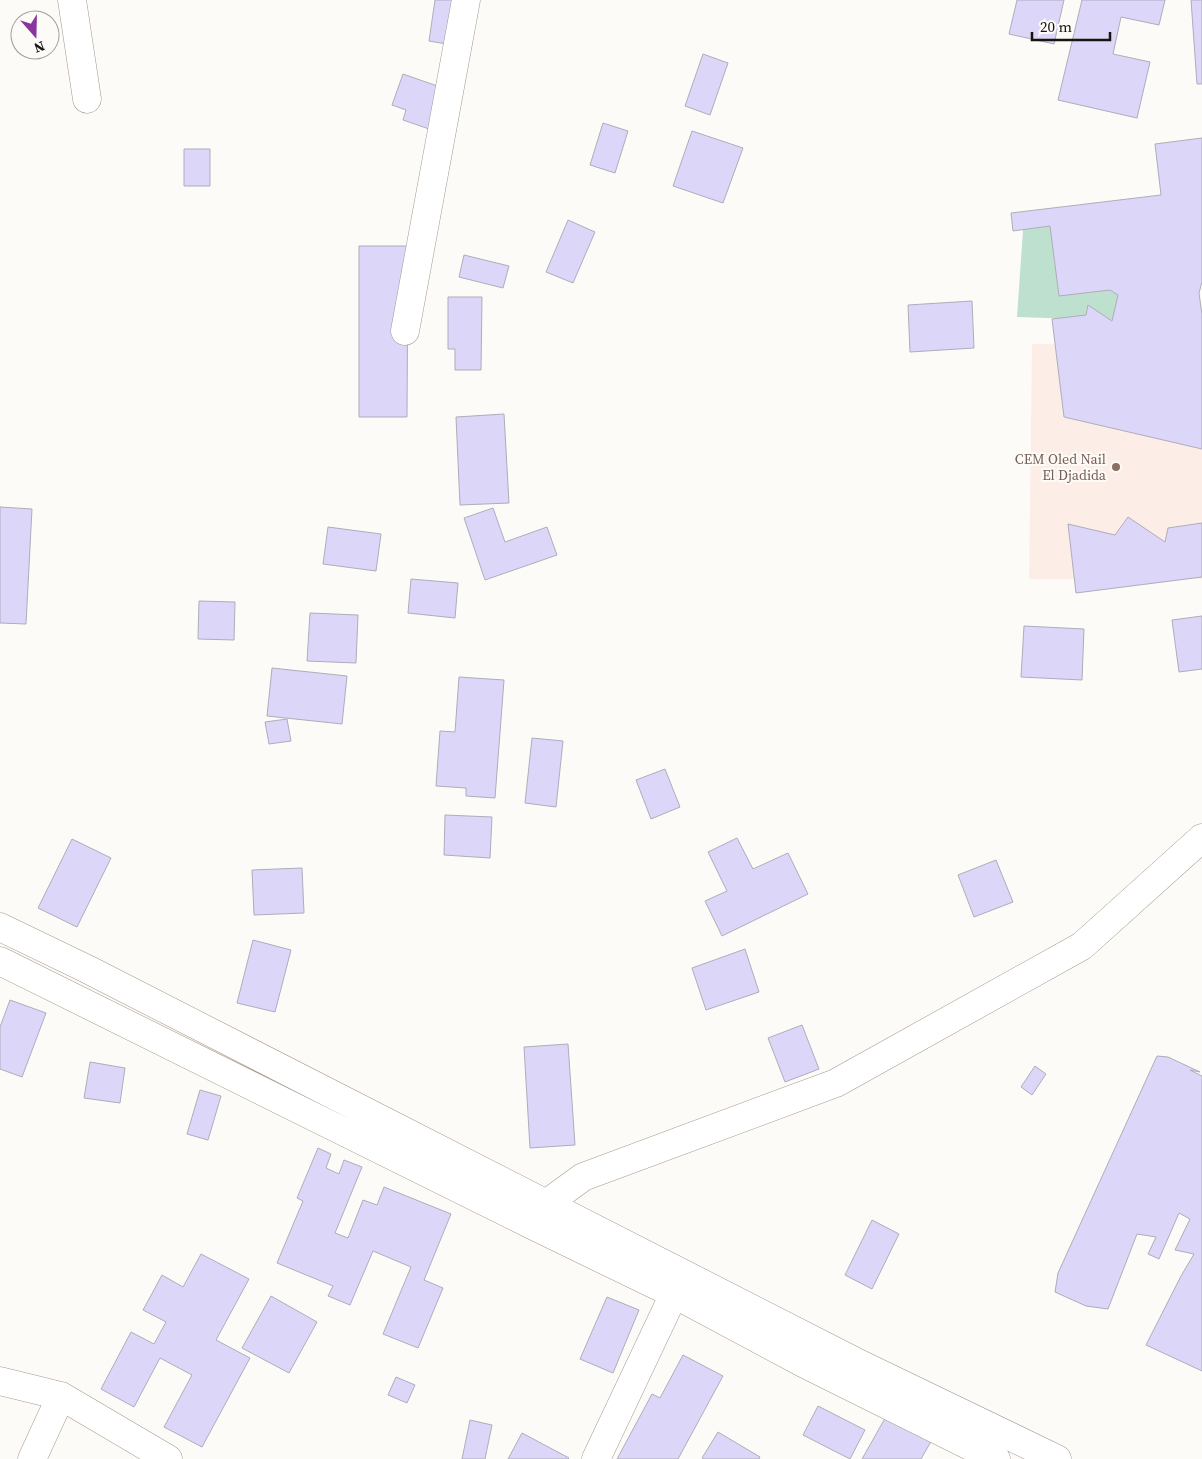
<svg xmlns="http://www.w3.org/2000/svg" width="1202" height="1459" font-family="'Source Serif 4',serif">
	<rect width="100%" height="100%" fill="#fdfbf8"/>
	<!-- education -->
	<path fill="#fceee7" d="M1191,342L1202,356V579H1029L1032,344Z"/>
	<!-- green -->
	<path fill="#bee1cf" d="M1024,216L1197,232L1193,323L1017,317Z"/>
	<!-- building -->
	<path fill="#dcd6f9" stroke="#afacbb" d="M435,0H465L458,46L429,41Z
		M1017,0H1064L1054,44L1009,34Z
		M1082,0H1165L1159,25L1121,17L1113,54L1150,62L1137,118L1058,100Z
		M1191,0H1202V84H1197Z
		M703,54L728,63L710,115L685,106Z
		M403,74L446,89L432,130L403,120L406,110L392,105Z
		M603,123L628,131L615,173L590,165Z
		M692,131L743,148L723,203L673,186Z
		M1202,138V282L1199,293L1202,315V449L1064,417L1052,319L1086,315L1088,305L1112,321L1118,295L1110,290L1059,296L1050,226L1013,231L1011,213L1161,195L1155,144Z
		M184,149H210V186H184Z
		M568,220L595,232L573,283L546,272Z
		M359,246H408L407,417H359Z
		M464,255L509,266L503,288L459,277Z
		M448,297H482L481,370H455V349H448Z
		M972,301L974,348L910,352L908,305Z
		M504,414L509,503L460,505L456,417Z
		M0,507L32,509L26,624L0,623Z
		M493,508L505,542L547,527L557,555L485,580L464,518Z
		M1128,517L1165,542L1168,528L1202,523V577L1076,593L1068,524L1115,535Z
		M328,527L381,534L376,571L323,564Z
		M411,579L458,583L455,618L408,613Z
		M199,601L235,602L234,640L198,639Z
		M310,613L358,615L356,663L307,661Z
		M1202,616V669L1179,672L1172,620Z
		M1024,626L1084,629L1082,680L1021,677Z
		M272,668L347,676L342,724L267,716Z
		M459,677L504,680L495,798L466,796V788L436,786L440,731L455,732Z
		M287,719L291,741L269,744L265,722Z
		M532,738L563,741L556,807L525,803Z
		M665,769L680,807L651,819L636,780Z
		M445,815L492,817L490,858L444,855Z
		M737,838L753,869L788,853L808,894L722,936L705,901L727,891L708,852Z
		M72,839L111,858L77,927L38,908Z
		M996,860L1013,902L974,917L958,875Z
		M302,868L304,913L254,915L252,870Z
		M253,940L291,950L275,1012L237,1003Z
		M745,949L759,992L706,1010L692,968Z
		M10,1000L46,1013L22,1077L0,1069V1027Z
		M802,1025L819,1069L785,1082L768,1038Z
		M568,1044L575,1145L530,1148L524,1047Z
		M1157,1056L1168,1057L1200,1072L1190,1070L1202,1076V1371L1146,1345L1181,1276L1194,1254L1175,1250L1190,1219L1179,1213L1159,1259L1148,1254L1156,1237L1137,1234L1108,1309L1086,1306L1055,1292L1058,1273Z
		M90,1062L125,1068L120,1103L84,1098Z
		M1035,1066L1046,1074L1032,1095L1021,1087Z
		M200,1090L221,1096L208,1140L187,1134Z
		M318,1148L331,1154L326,1168L339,1174L344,1160L362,1167L335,1233L348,1238L363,1200L377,1205L384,1187L451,1214L424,1280L443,1288L418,1348L383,1334L411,1267L373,1251L350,1305L328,1296L333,1286L277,1263L303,1201L297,1198Z
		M872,1220L899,1234L872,1289L845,1275Z
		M201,1254L249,1279L216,1340L250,1358L202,1447L164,1427L192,1375L160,1358L134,1407L101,1389L131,1332L154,1344L166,1322L143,1310L162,1275L183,1287Z
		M271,1296L317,1322L289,1373L242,1348Z
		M607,1297L639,1310L613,1373L580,1359Z
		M683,1355L723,1376L678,1459H617L652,1394L660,1398Z
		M396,1377L415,1385L407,1403L388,1395Z
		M818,1406L865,1430L850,1459L803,1435Z
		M888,1413L933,1438L921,1459H862Z
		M470,1420L492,1425L485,1459H462Z
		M718,1432L760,1457L759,1459H704L702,1458Z
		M522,1433L569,1458L568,1459H508Z"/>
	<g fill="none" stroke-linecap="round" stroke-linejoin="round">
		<!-- street casing -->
		<g stroke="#a59a8e" stroke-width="29">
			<path id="street" d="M72,0L87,99
				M405,331L466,0
				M0,927L87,969L854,1361L1057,1459
				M0,961L536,1227L674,1294L803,1363L996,1459
				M541,1217L546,1204L583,1177L836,1083L1082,946L1202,838
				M0,1381L61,1396L168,1459
				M32,1459L61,1396
				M596,1459L674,1294"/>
		</g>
		<!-- street -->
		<use href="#street" stroke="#fff" stroke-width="28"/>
	</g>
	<!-- markers -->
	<circle fill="#8d6e63" stroke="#fdfbf8" stroke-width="2" cx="1116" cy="467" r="5"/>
	<g text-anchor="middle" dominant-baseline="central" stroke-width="4" stroke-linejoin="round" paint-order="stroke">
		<!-- education labels -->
		<g font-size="14" fill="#785e54" stroke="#fdfbf8" text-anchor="end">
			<text x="1106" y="459">CEM Oled Nail<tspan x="1106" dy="16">El Djadida</tspan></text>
		</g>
	</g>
	<!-- north arrow -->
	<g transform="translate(35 35) rotate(160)"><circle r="24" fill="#fdfbf8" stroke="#a19f9b"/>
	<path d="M0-4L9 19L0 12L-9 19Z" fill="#8b339f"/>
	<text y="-8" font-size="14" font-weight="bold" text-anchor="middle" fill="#181410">N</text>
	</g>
	<!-- scale -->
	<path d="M1032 32v8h78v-8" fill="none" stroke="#181410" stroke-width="2.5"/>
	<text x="1040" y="32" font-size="15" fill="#181410" stroke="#fdfbf8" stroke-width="4" paint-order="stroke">20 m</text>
</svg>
